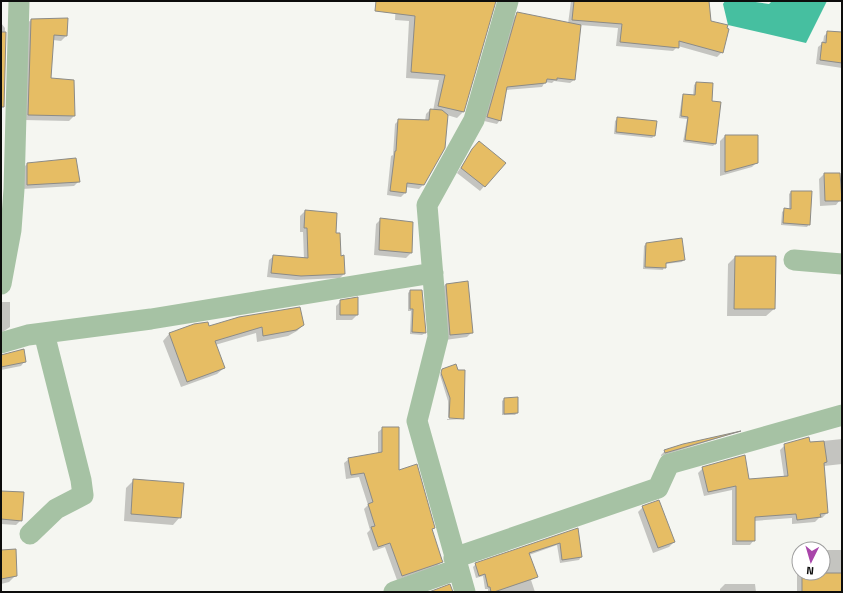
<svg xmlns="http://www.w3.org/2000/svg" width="843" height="593" font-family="'Titillium Web',sans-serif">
	<rect width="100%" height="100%" fill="#f5f6f1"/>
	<!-- water -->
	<path fill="#46bfa0" d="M725,1H749L769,4L772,1H827L806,43L728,25L723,4Z"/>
	<!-- shadow -->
	<path fill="#0003" d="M396,1H494L463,112L457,118L447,115L423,185L419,189L405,187V193L401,197L387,195L391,156L393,155L395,124L399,120L425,121L426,114L430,110L433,111L439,80L406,78L409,21L395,20Z
		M571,1H708L710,21L722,52L717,57L678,46L673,51L616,46L618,28L580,25L574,80L570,83L554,81L552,83L545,82L542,87L506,90L500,120L497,124L484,121L514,17L518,13L568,24Z
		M67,19L66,36L61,41L53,40L50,79L73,81L74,116L69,121L24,120L26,24L31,20Z
		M1,23L5,28L4,70L1,73Z
		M828,32L842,33V68L816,64L818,47L823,43L824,36Z
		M696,83L711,102L715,144L713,146L683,142L687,119L679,118L682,97L684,95L693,96L694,85Z
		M618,118L654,136L652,138L614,134L615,121Z
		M725,136H757V162L752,167L720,176V141Z
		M474,147L504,163L480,191L457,173Z
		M27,164L79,181L74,186L22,189V169Z
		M824,174H839L840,200L836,205L820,206L819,179Z
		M791,192L809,224L807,227L781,225L782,212L785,209L789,210V194Z
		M305,211L335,234L344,274L340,278L296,280L267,277L269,260L274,256L304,259L303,232H300V216Z
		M381,219L411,253L406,258L374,255L376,224Z
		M646,244L684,259L682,262L665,264L663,270L643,269L644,246Z
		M735,257L774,309L766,316H727L728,264Z
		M467,282L472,332L467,337L445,340L441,289L446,284Z
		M410,291L425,333L422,335L410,334L411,311H408V293Z
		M341,301L357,315L352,320H336V306Z
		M1,302H10V327L1,333Z
		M194,325L208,327L303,325L297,331L288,336L257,342L256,333L215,345L224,368L217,374L181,387L163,341L169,334Z
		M1,355L25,361L21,366L1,370Z
		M443,369L463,418L462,419V418L448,417V401L440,375Z
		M504,399L517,413L515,415H502V401Z
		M447,419L461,420H447Z
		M383,428L398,472L433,528L431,530L442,561L437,566L397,580L385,547L373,551L367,533L370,530L364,509L368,505L359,477L346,479L344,463L349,459L378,454V432Z
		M738,432L661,456V455L665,451L683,445Z
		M842,439V464L824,466L827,513L822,518H819L815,522L792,524V518L754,521V540L750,545H732V490L704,496L698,473L703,468L748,480L784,477L780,450L785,445Z
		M134,480L180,517L173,525L124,521L126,488Z
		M1,492L21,520L16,525L1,524Z
		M643,507L674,542L669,547L653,553L638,512Z
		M577,529L581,557L579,560L560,563L557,545L529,555L537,577L531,580L535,592H488V589H485L483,576L476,578L473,567L476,564Z
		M823,550H842V592H797V556L799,554V573H823Z
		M1,551L16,575L9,582L1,584Z
		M725,584H755L756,592H720V589Z"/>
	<!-- building -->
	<path fill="#e6bd64" stroke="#8c8b87" d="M376,1H496L464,112L438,106L445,75L411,72L415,16L375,11Z
		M574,1H709L711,21L728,25L727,28L729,29L723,53L679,41V48L620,42L622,24L572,20Z
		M517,12L581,25L575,80L557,78V80L547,79L546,83L507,87L501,121L487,117Z
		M68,18L67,36L54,35L51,78L74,80L75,116L28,115L31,19Z
		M827,31L842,32V63L820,60L822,42L826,43Z
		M1,32H6L4,107H1Z
		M696,82L713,83L712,101L721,102L716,144L685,140L688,117L681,116L683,94L695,95Z
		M430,109L442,110L448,115L445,148L424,185L407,183L406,193L390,191L395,151H396L398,119L429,120Z
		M617,117L657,121L655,136L616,132Z
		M725,135H758V163L725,172Z
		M479,141L506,163L485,187L461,168L472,149Z
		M76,158L80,182L27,185V163Z
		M824,173H840L842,201H825Z
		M791,191H812L810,225L783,223L784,208L791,209Z
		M305,210L337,213L336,233H340L341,256L344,255L345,274L301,276L271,273L273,255L308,258L307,228H304Z
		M380,218L413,222L412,253L379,250Z
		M682,238L685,260L666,263V268L645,267L646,243Z
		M735,256H776L775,309H734Z
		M468,281L473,333L450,335L446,284Z
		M410,290H422L426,333L412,332L413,309H410Z
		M358,297V315H340V300Z
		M300,307L304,325L296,330L263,336L262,327L215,341L225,368L187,382L169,333L194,324L208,322L209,326L239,317Z
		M24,349L26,362L1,367V355Z
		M456,364L458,370H465L464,419L449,418L450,398L441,373L442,369Z
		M518,397V413L504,414V398Z
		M382,427H399V470L417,464L435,528L432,529L442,560L443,562L402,576L390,543L378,547L371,527L375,526L368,504L373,502L364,473L351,475L348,458L382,452Z
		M741,431L665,453L664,450L683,444Z
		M809,437L810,442L824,441L827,462L824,463L828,513L820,514L821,517L797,520L796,514L755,517V541H736V486L708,492L702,467L745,455L749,479L788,476L784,444Z
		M133,479L184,483L181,518L131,514Z
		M1,491L24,492L22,521L1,519Z
		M659,500L675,542L658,548L642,506Z
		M578,528L582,557L562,560L560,543L529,553L538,577L494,592H491L490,587H488L485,574L479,576L475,563Z
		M16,549L17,576L1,579V550Z
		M802,573H842V592H802Z
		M450,584L453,592H429Z"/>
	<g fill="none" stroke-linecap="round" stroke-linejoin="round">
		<!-- street -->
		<path stroke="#a6c2a4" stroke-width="21" d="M794,260L842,264
			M1,284L11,230L14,189L19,1
			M1,343L28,335L151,319L433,273
			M30,534L56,509L83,495L81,480L44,333
			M454,558L658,488L669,464L842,415
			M394,592L458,569
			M465,592L417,421L438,337L427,205L474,120L508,1"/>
	</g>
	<!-- border -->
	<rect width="843" height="593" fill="none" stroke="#0d0d0c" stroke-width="4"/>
	<!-- north arrow -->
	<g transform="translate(811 561) rotate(185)"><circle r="19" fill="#ffffff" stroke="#9e9e9e"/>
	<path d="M0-3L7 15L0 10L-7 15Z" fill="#a945aa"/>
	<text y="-6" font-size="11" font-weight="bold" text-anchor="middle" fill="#0d0d0c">N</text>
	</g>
</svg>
